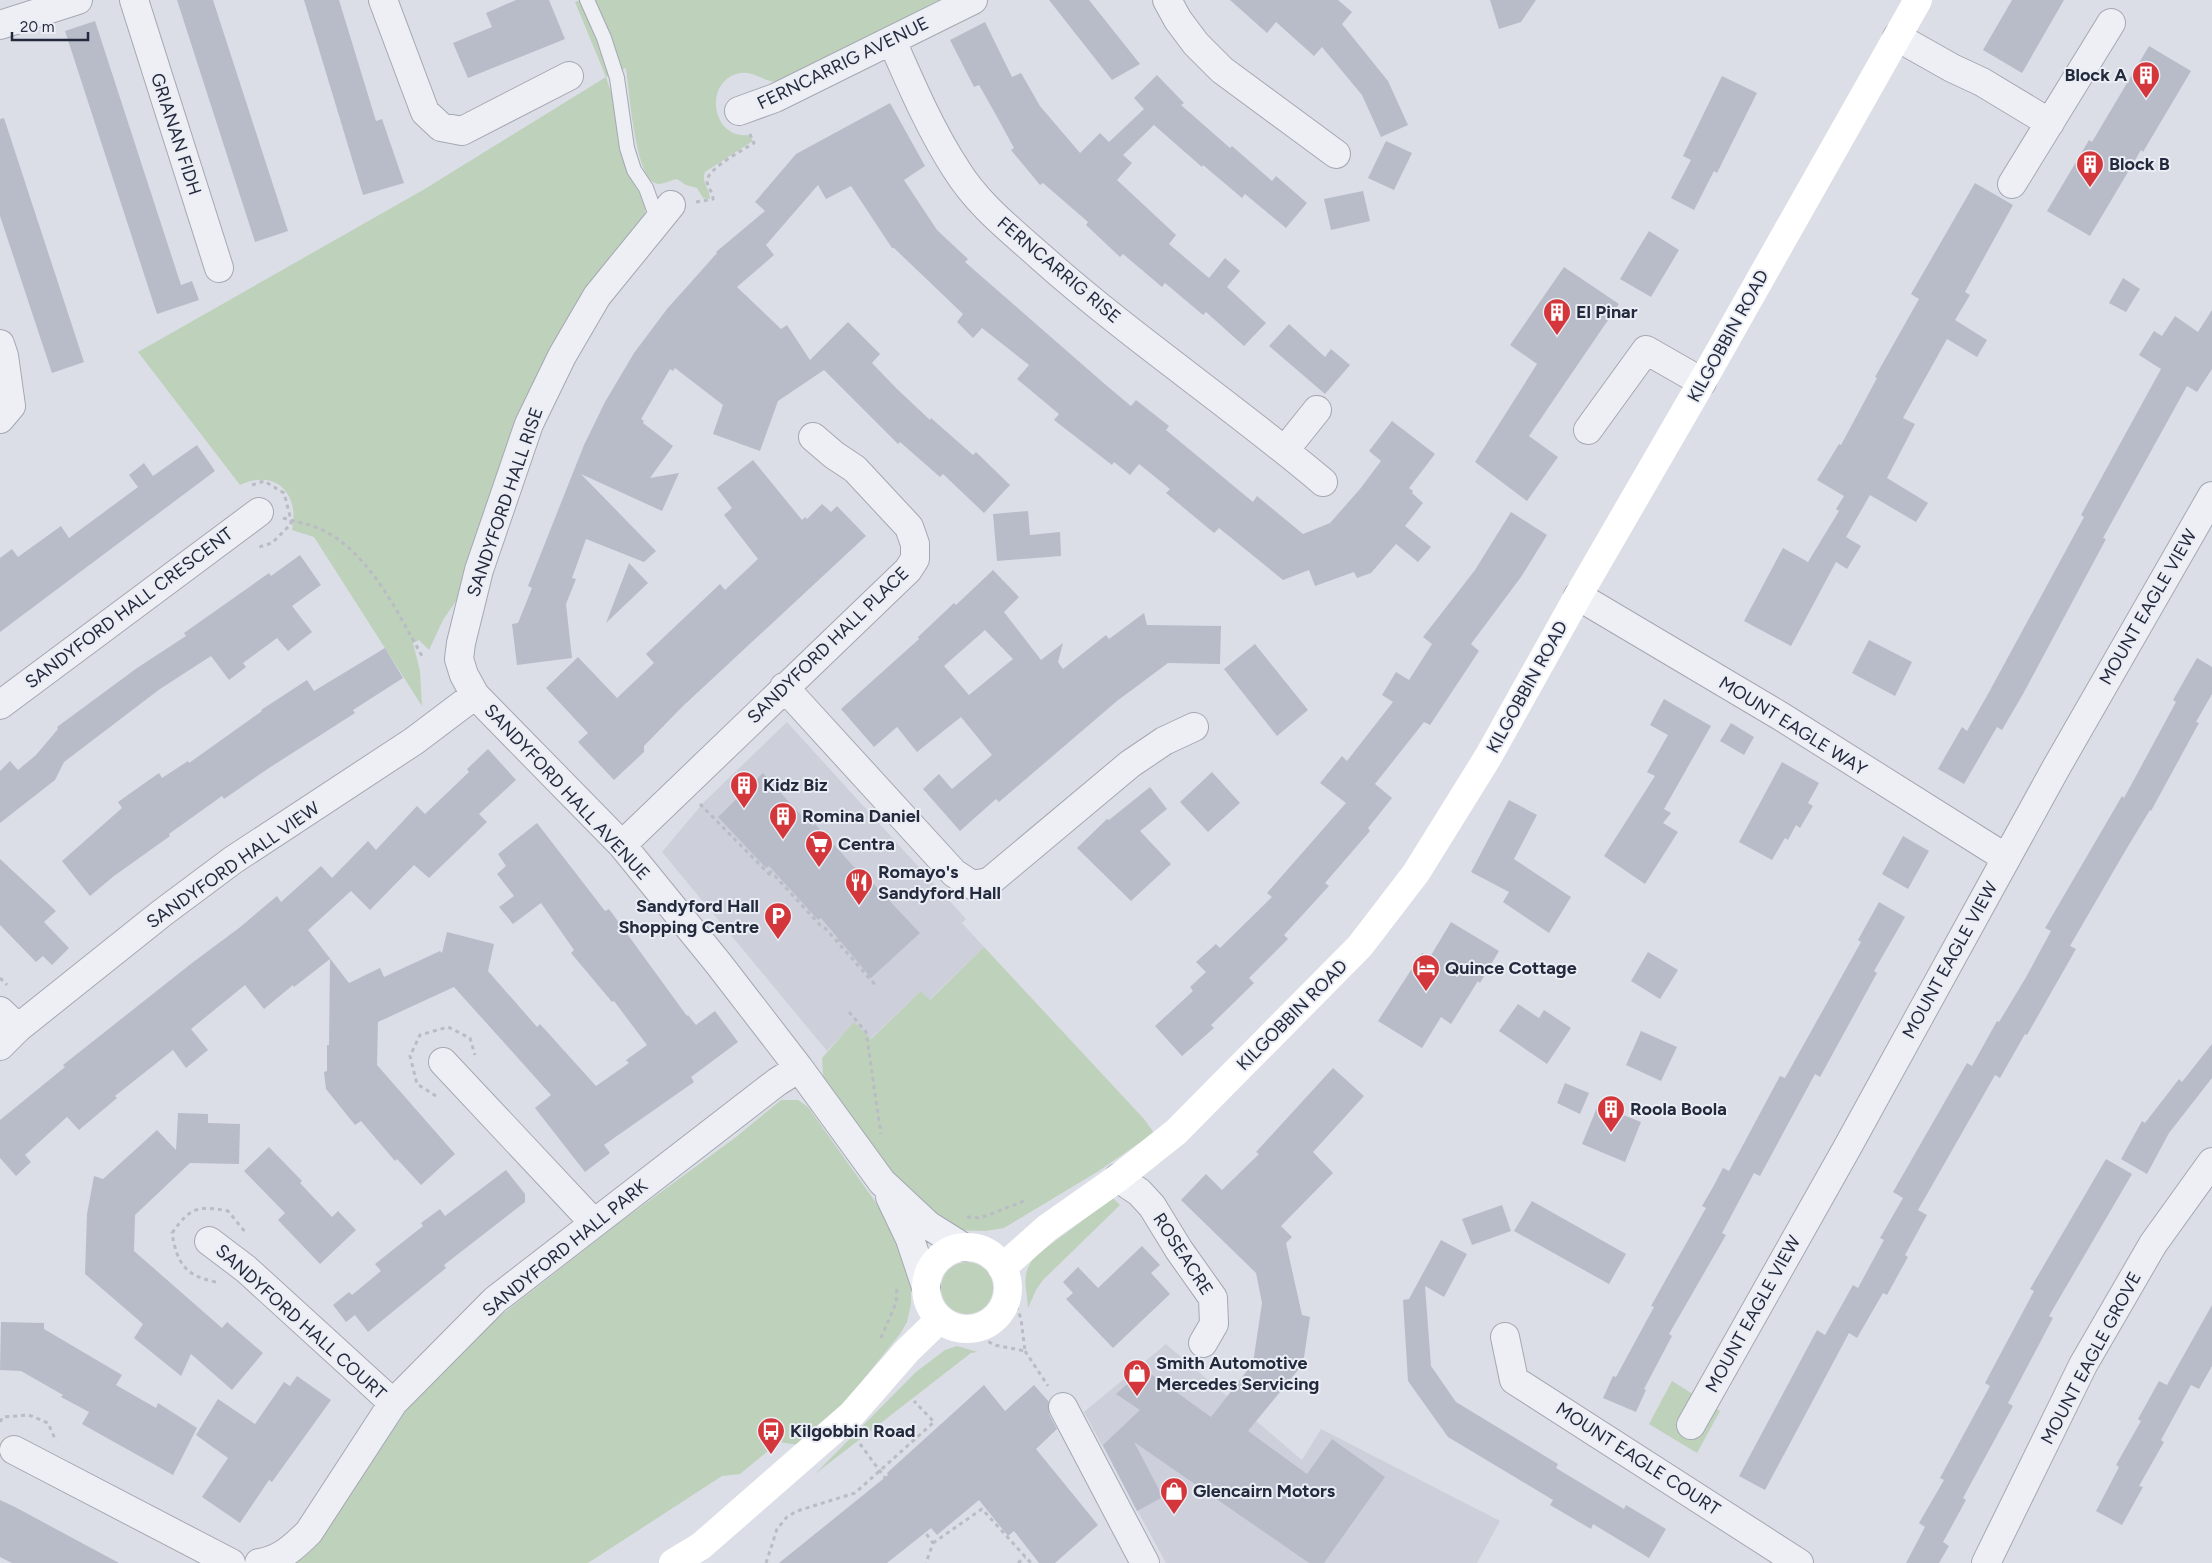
<svg xmlns="http://www.w3.org/2000/svg" width="2212" height="1563" font-family="Figtree,sans-serif">
	<rect width="100%" height="100%" fill="#dbdee6"/>
	<!-- built -->
	<path fill="#cdd0db" d="M787,722L966,919L962,923L984,947L929,1000L920,992L870,1039L854,1023L827,1051L662,852L703,803Z
		M1166,1344L1302,1460L1321,1429L1500,1521L1477,1563H1166L1084,1412Z"/>
	<!-- green -->
	<path fill="#bed1bb" d="M580,0H939L781,81C765,85 754,68 736,74C703,85 713,140 749,135L753,141L705,172C701,183 710,189 710,199L703,198L697,188L686,185L677,179C670,180 661,186 655,183C635,176 629,88 626,68L606,77L612,95L619,144L623,159L632,181L646,204L644,220L458,598L443,620L429,650L419,640L413,643L420,671L422,706L314,537L292,530C300,494 276,468 240,485L138,352L423,190L606,77L575,2Z
		M984,947L1144,1119L1154,1133L1097,1172L1004,1228L985,1231L952,1230L895,1179L829,1087L823,1076L822,1058L854,1022L871,1039L921,991L930,1000Z
		M781,1100H798L808,1107L899,1235L911,1271V1304L907,1322L900,1334L842,1406L798,1445L779,1442L740,1474L722,1476L588,1563H291L311,1551L416,1396L491,1323L623,1220L736,1137Z
		M1113,1198L1120,1205L1043,1280L1036,1290L1028,1308C1027,1286 1020,1276 1035,1256Z
		M941 1288a26 26 0 1 1 52 0a26 26 0 1 1-52 0Z
		M957,1346L978,1352L971,1353L815,1474L916,1372L945,1350Z
		M1672,1381L1720,1411L1697,1453L1649,1424Z"/>
	<!-- building -->
	<path fill="#b8bcc9" fill-rule="evenodd" d="M177,0H213L288,231L255,242Z
		M304,0H339L376,121L382,119L404,183L363,195Z
		M516,0H549L565,39L468,78L453,43L492,27L486,13Z
		M1049,0H1089L1140,64L1112,80Z
		M1230,0H1338L1352,12L1342,24L1388,81L1408,125L1381,137L1362,95L1322,47L1314,56L1276,22L1267,33Z
		M1490,0H1536L1521,22L1499,29Z
		M2012,0H2064L2022,73L1983,50Z
		M95,21L181,285L192,281L199,300L157,314L65,31Z
		M985,22L1012,77L1021,73L1040,106L1080,153L1100,133L1109,142L1144,109L1134,98L1157,75L1184,103L1181,105L1230,148L1232,146L1272,181L1276,176L1307,203L1286,228L1245,194L1242,198L1203,165L1202,167L1154,125L1123,155L1132,163L1117,180L1176,235L1169,244L1209,278L1225,258L1240,271L1227,287L1266,323L1244,346L1206,312L1203,315L1165,283L1162,287L1123,254L1120,257L1086,225L1088,222L1043,183L1040,185L1011,150L1014,148L996,115L979,85L974,87L950,40Z
		M2149,46L2191,71L2143,152L2141,150L2090,236L2047,211L2089,140L2092,142Z
		M1722,76L1757,93L1717,173L1714,171L1694,210L1671,198L1691,160L1683,156Z
		M890,103L925,166L904,180L937,230L968,259L965,262L1107,386L1131,406L1136,400L1169,426L1166,430L1253,502L1257,496L1303,534L1330,523L1360,489L1381,461L1369,451L1392,421L1435,454L1409,488L1413,491L1412,493L1423,503L1405,526L1431,547L1418,562L1396,544L1371,573L1357,578L1354,572L1315,586L1309,570L1283,580L1219,528L1214,533L1166,493L1170,489L1139,464L1130,475L1114,462L1112,465L1054,420L1059,414L1017,379L1029,365L982,328L973,338L957,322L963,314L894,248H892L851,186L826,199L818,185L766,245L774,255L737,287L781,329L787,325L810,360L848,322L880,354L872,363L896,388L930,420L931,418L973,455L976,452L1010,485L984,513L943,474L940,477L900,442L898,444L824,370L778,401L760,451L713,434L723,405L675,368L673,371L670,369L641,419L644,421L643,423L673,446L650,478L679,473L662,511L581,474L656,551L644,562L586,539L572,578L576,579L566,604L572,658L517,665L512,624L518,623L532,588L528,586L584,445L605,402L634,353L667,309L717,253L716,252L765,211L755,202L796,154Z
		M4,118L84,362L52,373L0,216V119Z
		M1386,141L1412,153L1394,190L1368,178Z
		M1975,183L2013,205L1965,292L1970,295L1955,320L1987,340L1977,357L1947,339L1903,418L1915,424L1887,478L1928,503L1916,522L1870,495L1846,537L1861,546L1847,569L1836,562L1791,646L1744,621L1783,548L1808,562L1839,511L1836,509L1844,496L1817,480L1839,444L1841,445L1877,378L1875,377L1919,299L1911,294Z
		M1363,191L1370,221L1331,230L1324,199Z
		M1649,231L1679,250L1651,297L1620,279Z
		M1564,267L1619,304L1529,436L1558,457L1527,501L1475,462L1537,364L1510,345Z
		M2123,278L2140,289L2126,312L2109,303Z
		M2212,310V369L2197,392L2187,386L2103,538L2106,539L2023,694L2002,730L1997,727L1964,784L1938,769L1962,727L1967,731L1988,694L2084,517L2081,515L2161,369L2139,355L2154,331L2162,336L2175,316L2198,332Z
		M1289,324L1325,357L1331,349L1350,365L1325,394L1269,346Z
		M197,445L215,471L0,632V558L12,549L18,557L61,526L69,538L138,487L129,475L144,463L153,476Z
		M753,460L802,520L805,517L807,519L822,504L831,512L837,506L866,536L682,707L644,746V752L614,780L578,742L588,733L546,688L578,657L617,698L654,663L646,654L720,584L725,590L758,559L724,515L732,508L717,488Z
		M1028,511L1030,535L1060,532L1061,556L997,561L993,514Z
		M1511,512L1547,535L1521,577L1471,644L1479,651L1430,725L1424,722L1375,784L1392,798L1368,828L1370,831L1325,883L1329,886L1284,935L1288,939L1249,978L1254,983L1211,1025L1214,1028L1182,1056L1155,1026L1193,991L1190,987L1206,972L1196,962L1216,944L1220,948L1272,897L1267,893L1346,803L1320,783L1342,756L1347,761L1393,702L1382,695L1396,672L1409,680L1432,644L1423,637L1475,570Z
		M300,555L321,585L292,606L312,632L288,651L277,638L243,663L246,667L229,680L211,656L160,689L64,762L55,780L0,823V771L10,761L18,770L36,755L58,729L57,727L137,668L186,636L184,633L269,573L271,576Z
		M629,563L648,583L606,623Z
		M993,570L1019,597L1004,612L1041,660L1063,643L1058,662L1063,669L1106,635L1109,639L1144,613L1147,625L1221,626L1220,664L1168,663L1117,701L999,802L996,799L960,831L923,789L939,774L952,789L992,755L961,717L917,752L897,727L874,747L841,709L919,639L918,637L954,603L956,605ZM985,630L1013,659L969,695L944,666Z
		M1869,640L1912,662L1895,696L1852,673Z
		M1255,644L1308,710L1277,736L1224,669Z
		M385,648L403,678L353,710L355,713L269,768L224,799L222,796L169,834L170,836L114,876L90,896L62,861L122,808L118,802L159,773L162,778L188,761L189,763L262,711L261,710L307,680L314,691Z
		M2197,658L2212,667V694L2196,722L2199,723L2151,811L2150,810L2124,853L2070,946L2076,949L2052,991L2027,1035L2025,1034L2000,1078L1995,1075L1918,1210L1927,1215L1905,1255L1908,1257L1887,1295L1883,1293L1857,1338L1849,1333L1765,1490L1739,1476L1817,1330L1825,1335L1853,1285L1858,1288L1872,1262L1884,1240L1880,1238L1903,1198L1893,1192L1967,1063L1972,1066L1997,1021L1999,1022L2025,979L2051,931L2045,928L2122,796L2124,798L2176,702L2173,700Z
		M1664,699L1711,726L1664,809L1671,813L1663,823L1678,832L1645,884L1604,856L1655,776L1647,772L1668,735L1650,725Z
		M1731,723L1754,737L1744,755L1720,741Z
		M488,749L516,780L479,814L487,822L429,878L414,865L370,910L351,891L308,930L349,983L380,968L384,977L440,951L442,953L447,932L494,944L488,971L537,1027L540,1024L596,1086L629,1063L626,1060L647,1045L614,1001L612,1002L571,953L574,950L541,903L513,924L499,907L514,896L497,874L506,866L498,854L537,823L605,911L609,909L687,1016L688,1015L696,1025L715,1011L738,1042L691,1077L694,1082L604,1145L610,1153L585,1172L535,1108L551,1095L454,987L378,1022L377,1065L455,1154L421,1185L397,1159L395,1161L361,1121L355,1125L326,1089L324,1072L327,1071V1045H329L330,959L294,987L293,985L264,1009L245,985L191,1029L208,1050L186,1068L173,1050L115,1096L117,1098L79,1130L67,1117L25,1155L31,1162L16,1176L0,1158V1120L65,1067L63,1065L192,963L239,928L277,896L281,902L321,866L332,878L368,841L376,850L417,806L425,814L469,772L467,769Z
		M1782,762L1819,783L1808,803L1813,806L1800,828L1796,825L1788,840L1785,838L1772,860L1739,842Z
		M1212,772L1240,803L1208,832L1180,802Z
		M763,773L798,812L813,826L815,824L864,878L866,876L920,933L871,978L821,918L818,920L769,866L766,868L718,817Z
		M1150,787L1167,809L1140,831L1171,864L1131,901L1077,848L1107,819L1109,820Z
		M1509,800L1537,815L1514,859L1571,897L1549,933L1503,902L1509,892L1471,872Z
		M1903,836L1929,851L1908,889L1882,874Z
		M0,859L56,911L44,922L69,948L52,965L43,956L36,962L0,925Z
		M1879,902L1905,917L1874,971L1877,973L1820,1077L1815,1074L1760,1176L1754,1173L1739,1201L1722,1233L1726,1235L1669,1334L1672,1336L1644,1389L1646,1390L1636,1412L1603,1398L1613,1376L1616,1377L1654,1307L1651,1306L1706,1208L1702,1206L1713,1187L1723,1168L1729,1171L1780,1076L1785,1078L1861,942L1858,940Z
		M1451,922L1499,951L1480,983L1478,981L1451,1024L1441,1017L1422,1048L1378,1021L1422,953L1430,957Z
		M1648,952L1678,970L1660,999L1631,981Z
		M1518,1004L1539,1018L1544,1010L1571,1028L1547,1064L1499,1031Z
		M1641,1031L1677,1047L1661,1081L1626,1065Z
		M2212,1044V1078L2169,1133L2147,1174L2121,1159L2142,1121L2145,1123L2179,1079L2182,1082Z
		M1333,1068L1364,1096L1313,1152L1333,1173L1281,1226L1292,1237L1286,1243L1302,1315L1310,1317L1303,1364L1248,1431L1307,1474L1332,1439L1385,1477L1324,1563H1309L1134,1442L1163,1497L1137,1511L1103,1445L1140,1410L1116,1394L1144,1369L1211,1417L1253,1363L1262,1303L1256,1273L1181,1200L1206,1174L1222,1190L1259,1154L1256,1152Z
		M1565,1083L1589,1093L1580,1114L1557,1103Z
		M1598,1105L1641,1122L1625,1162L1582,1144Z
		M178,1113L208,1114V1123L240,1124L239,1164L190,1163L135,1215L134,1251L222,1328L227,1322L263,1353L232,1390L191,1354L181,1376L134,1338L143,1324L85,1274L87,1214L94,1176L103,1179L157,1130L176,1150Z
		M269,1147L302,1181L300,1183L332,1217L338,1211L356,1230L320,1264L278,1220L285,1213L244,1171Z
		M2106,1159L2132,1174L2049,1316L2053,1318L2008,1403L2013,1406L1963,1498L1966,1500L1943,1542L1949,1546L1939,1563H1906L1925,1527L1919,1523L1944,1480L1940,1478L1990,1386L1985,1383L2034,1291L2030,1289Z
		M506,1170L525,1194V1202L444,1265L446,1268L368,1332L355,1315L346,1322L333,1305L349,1292L352,1295L381,1271L375,1264L423,1226L421,1223L440,1209L445,1216Z
		M1532,1201L1626,1254L1609,1284L1514,1231Z
		M1502,1205L1511,1231L1472,1245L1462,1219Z
		M1441,1240L1467,1254L1444,1297L1425,1286L1431,1366L1456,1402L1558,1464L1556,1468L1624,1509L1626,1505L1666,1529L1649,1558L1593,1524L1591,1529L1550,1505L1553,1500L1448,1437L1408,1381L1403,1300L1409,1299Z
		M1142,1246L1160,1265L1151,1273L1170,1294L1113,1348L1066,1299L1073,1293L1063,1282L1078,1267L1098,1288Z
		M2212,1305V1366L2199,1389L2191,1385L2161,1440L2164,1442L2139,1486L2143,1487L2122,1525L2096,1511L2119,1467L2116,1465L2141,1421L2138,1419L2159,1381L2167,1385Z
		M1,1322L44,1323V1329L122,1375L116,1385L156,1408L158,1403L197,1428L173,1475L82,1424L89,1412L61,1397L63,1395L21,1371L0,1370Z
		M297,1376L331,1400L272,1482L269,1480L240,1523L202,1497L228,1458L196,1435L218,1399L255,1424L284,1382L290,1386Z
		M984,1385L1005,1411L1034,1385L1049,1402V1414L1057,1429L1036,1449L1098,1525L1055,1563H1039L1014,1531L1008,1536L979,1500L937,1535L931,1528L887,1563H779L888,1475L887,1473Z
		M0,1500L15,1507L119,1563H12L0,1557Z"/>
	<g fill="none" stroke-linecap="round" stroke-linejoin="round">
		<!-- lane casing -->
		<g stroke="#a4a8b3" stroke-width="16">
			<path id="lane" d="M587,0L604,38L617,78L627,148L634,170L646,188L658,221"/>
		</g>
		<!-- street casing -->
		<g stroke="#a4a8b3" stroke-width="30">
			<path id="street" d="M134,0L219,268
				M383,0L425,112L441,127L462,131L569,76
				M1167,0L1178,20L1196,44L1222,70L1336,154
				M0,25L78,0
				M1897,37L1952,68L1982,82L2050,123
				M892,41C911,84 930,129 956,169C978,205 1012,231 1042,258C1132,338 1232,405 1323,482
				M739,111L775,98L973,0
				M2012,184L2111,23
				M671,205L597,296L562,356L529,424L479,570L461,643L459,659L464,675L475,695L622,845L718,963L799,1068L882,1182L928,1225L963,1247
				M0,344L4,356L11,406L0,419
				M1588,430L1646,350L1702,382
				M1285,450L1317,410
				M1578,596L1782,717L2006,858
				M784,687L954,873L972,885L989,882L1130,764L1164,741L1194,727
				M0,705L259,512
				M622,845L908,570L915,559V544L909,527L855,469L834,455L813,437
				M0,1011L18,1028
				M0,1046L18,1028L162,913L233,860L414,741L475,695
				M443,1062L594,1223
				M1118,1178L1139,1192L1152,1206L1179,1250L1213,1298L1214,1324L1203,1343
				M890,1197L910,1239L926,1287
				M209,1241L246,1269L393,1403
				M1505,1337L1514,1380L1799,1563
				M1063,1407L1145,1563
				M1691,1425L1847,1148L2056,768L2212,496
				M14,1450L231,1563
				M259,1563C280,1560 294,1547 309,1532L393,1403L495,1300L777,1082L799,1068
				M1986,1563L2083,1365L2153,1244L2212,1162"/>
		</g>
		<!-- path -->
		<path stroke="#b9bcc4" stroke-width="3" stroke-dasharray="4 4" stroke-linecap="butt" d="M696,202L713,199C713,192 707,187 707,181C708,168 743,150 754,143L750,134
			M252,485L264,481L284,493L291,520V524L272,543L259,547
			M283,518C293,521 303,523 313,526C366,545 396,610 422,656
			M700,804L769,874L775,876L820,925L826,929L877,987
			M741,810L868,943
			M769,874L785,857
			M838,941L852,928
			M0,978L7,985
			M849,1012L866,1032L881,1134
			M436,1096L417,1084L410,1056L420,1035L448,1027L470,1038L475,1055
			M967,1217L980,1218L1027,1200
			M216,1282C185,1276 177,1263 172,1233C190,1208 197,1205 228,1211L246,1233
			M1011,1291L1021,1319L1025,1351
			M968,1329L994,1345L1025,1351
			M881,1338L896,1303L897,1287
			M1025,1351L1048,1386
			M0,1422L3,1417L29,1415L48,1423L56,1441
			M860,1444L933,1543L926,1563
			M933,1543L982,1509L1031,1563
			M766,1563L777,1529L787,1517L797,1511L855,1493L934,1422L914,1401
			M1018,1563L1025,1557"/>
		<!-- lane -->
		<use href="#lane" stroke="#edeff4" stroke-width="14"/>
		<!-- street -->
		<use href="#street" stroke="#edeff4" stroke-width="28"/>
		<!-- secondary -->
		<path stroke="#fff" stroke-width="28" d="M926 1288a41 41 0 1 1 82 0a41 41 0 1 1-82 0Z
			M1002,1268L1047,1228L1118,1178L1176,1132L1360,946L1416,873L1488,757L1578,596L1702,382L1918,0
			M673,1563L701,1546L852,1414L907,1351L940,1319"/>
	</g>
	<!-- icons -->
	<defs>
		<g id="building-pin" transform="scale(1.4375)"><path d="M0 17L-7.5 6A9.5 9.5 0 1 1 7.5 6Z" fill="#d4373b" stroke="#eaedf4"/><path d="M-4-6H4V6H1V3H-1V6H-4ZM-2.5-4.3h1.7v1.8h-1.7ZM.8-4.3h1.7v1.8H.8ZM-2.5-1h1.7V.8h-1.7ZM.8-1h1.7V.8H.8Z" fill="#fff"/></g>
		<g id="supermarket-pin" transform="scale(1.4375)"><path d="M0 17L-7.5 6A9.5 9.5 0 1 1 7.5 6Z" fill="#d4373b" stroke="#eaedf4"/><path d="M-6-5.5h2.5l.6 2H6L4.5 2H-2.5L-4.4-4H-6ZM-1.5 3.2a1.3 1.3 0 1 0 .1 0ZM3 3.2a1.3 1.3 0 1 0 .1 0Z" fill="#fff"/></g>
		<g id="restaurant-pin" transform="scale(1.4375)"><path d="M0 17L-7.5 6A9.5 9.5 0 1 1 7.5 6Z" fill="#d4373b" stroke="#eaedf4"/><path d="M-5-6h1v4h1v-4h1v4h1v-4h1v5L-1.5 .5V6h-2V.5L-5-1ZM5-6V6H3V1.5H1.5Q1.5-4 5-6Z" fill="#fff"/></g>
		<g id="parking-pin" transform="scale(1.4375)"><path d="M0 17L-7.5 6A9.5 9.5 0 1 1 7.5 6Z" fill="#d4373b" stroke="#eaedf4"/><path d="M-3.5-5.5H1a3.5 3.5 0 0 1 0 7H-1V5.5H-3.5ZM-1-3.4V-.6H.8a1.4 1.4 0 0 0 0-2.8Z" fill="#fff"/></g>
		<g id="hotel-pin" transform="scale(1.4375)"><path d="M0 17L-7.5 6A9.5 9.5 0 1 1 7.5 6Z" fill="#d4373b" stroke="#eaedf4"/><path d="M-6-4.5h1.5V1H6V5H4.5V3h-9V5H-6ZM-4 0a1.8 1.8 0 1 1 3.6 0ZM.5 0V-2.5h3Q6-2.5 6 0Z" fill="#fff"/></g>
		<g id="shop-pin" transform="scale(1.4375)"><path d="M0 17L-7.5 6A9.5 9.5 0 1 1 7.5 6Z" fill="#d4373b" stroke="#eaedf4"/><path d="M-5-2.5h2.3a2.7 3.5 0 0 1 5.4 0H5L5.5 6h-11ZM-1.5-2.5h3a1.5 2.3 0 0 0-3 0Z" fill="#fff"/></g>
		<g id="bus-pin" transform="scale(1.4375)"><path d="M0 17L-7.5 6A9.5 9.5 0 1 1 7.5 6Z" fill="#d4373b" stroke="#eaedf4"/><path d="M-5-6H5V4H4V6H2V4H-2V6H-4V4H-5ZM-3.5-4V0h7V-4ZM-3.5 1.2v1.5H-2V1.2ZM2 1.2v1.5H3.5V1.2Z" fill="#fff"/></g>
	</defs>
	<g fill-rule="evenodd">
		<use href="#building-pin" x="2146" y="75"/>
		<use href="#building-pin" x="2090" y="164"/>
		<use href="#building-pin" x="1557" y="312"/>
		<use href="#building-pin" x="744" y="785"/>
		<use href="#building-pin" x="783" y="816"/>
		<use href="#supermarket-pin" x="819" y="844"/>
		<use href="#restaurant-pin" x="859" y="882"/>
		<use href="#parking-pin" x="778" y="916"/>
		<use href="#hotel-pin" x="1426" y="968"/>
		<use href="#building-pin" x="1611" y="1109"/>
		<use href="#shop-pin" x="1137" y="1373"/>
		<use href="#bus-pin" x="771" y="1431"/>
		<use href="#shop-pin" x="1174" y="1491"/>
	</g>
	<g text-anchor="middle" dominant-baseline="central" stroke-width="4" stroke-linejoin="round" paint-order="stroke">
		<!-- street labels -->
		<g font-size="18" fill="#242a3d" stroke="#eaedf4">
			<text transform="translate(843 63) rotate(-26)">FERNCARRIG AVENUE</text>
			<text transform="translate(176 134) rotate(72)">GRIANAN FIDH</text>
			<text transform="translate(1059 270) rotate(40)">FERNCARRIG RISE</text>
			<text transform="translate(1728 336) rotate(-61)">KILGOBBIN ROAD</text>
			<text transform="translate(505 502) rotate(-71)">SANDYFORD HALL RISE</text>
			<text transform="translate(2148 607) rotate(-60)">MOUNT EAGLE VIEW</text>
			<text transform="translate(129 608) rotate(-37)">SANDYFORD HALL CRESCENT</text>
			<text transform="translate(828 645) rotate(-44)">SANDYFORD HALL PLACE</text>
			<text transform="translate(1527 687) rotate(-61)">KILGOBBIN ROAD</text>
			<text transform="translate(1793 726) rotate(32)">MOUNT EAGLE WAY</text>
			<text transform="translate(567 792) rotate(47)">SANDYFORD HALL AVENUE</text>
			<text transform="translate(233 865) rotate(-35)">SANDYFORD HALL VIEW</text>
			<text transform="translate(1950 960) rotate(-61)">MOUNT EAGLE VIEW</text>
			<text transform="translate(1292 1015) rotate(-45)">KILGOBBIN ROAD</text>
			<text transform="translate(565 1248) rotate(-39)">SANDYFORD HALL PARK</text>
			<text transform="translate(1183 1254) rotate(57)">ROSEACRE</text>
			<text transform="translate(1753 1314) rotate(-61)">MOUNT EAGLE VIEW</text>
			<text transform="translate(301 1322) rotate(42)">SANDYFORD HALL COURT</text>
			<text transform="translate(2091 1358) rotate(-62)">MOUNT EAGLE GROVE</text>
			<text transform="translate(1638 1459) rotate(33)">MOUNT EAGLE COURT</text>
		</g>
		<!-- poi labels -->
		<g font-size="18" font-weight="bold" fill="#242a3d" stroke="#eaedf4" text-anchor="start">
			<text x="2127" y="75" text-anchor="end">Block A</text>
			<text x="2109" y="164">Block B</text>
			<text x="1576" y="312">El Pinar</text>
			<text x="763" y="785">Kidz Biz</text>
			<text x="802" y="816">Romina Daniel</text>
			<text x="838" y="844">Centra</text>
			<text x="878" y="872">Romayo's<tspan x="878" dy="21">Sandyford Hall</tspan></text>
			<text x="759" y="906" text-anchor="end">Sandyford Hall<tspan x="759" dy="21">Shopping Centre</tspan></text>
			<text x="1445" y="968">Quince Cottage</text>
			<text x="1630" y="1109">Roola Boola</text>
			<text x="1156" y="1363">Smith Automotive<tspan x="1156" dy="21">Mercedes Servicing</tspan></text>
			<text x="790" y="1431">Kilgobbin Road</text>
			<text x="1193" y="1491">Glencairn Motors</text>
		</g>
	</g>
	<!-- scale -->
	<path d="M12 32v8h76v-8" fill="none" stroke="#242a3d" stroke-width="2.5"/>
	<text x="20" y="32" font-size="15" fill="#242a3d" stroke="#eaedf4" stroke-width="4" paint-order="stroke">20 m</text>
</svg>
